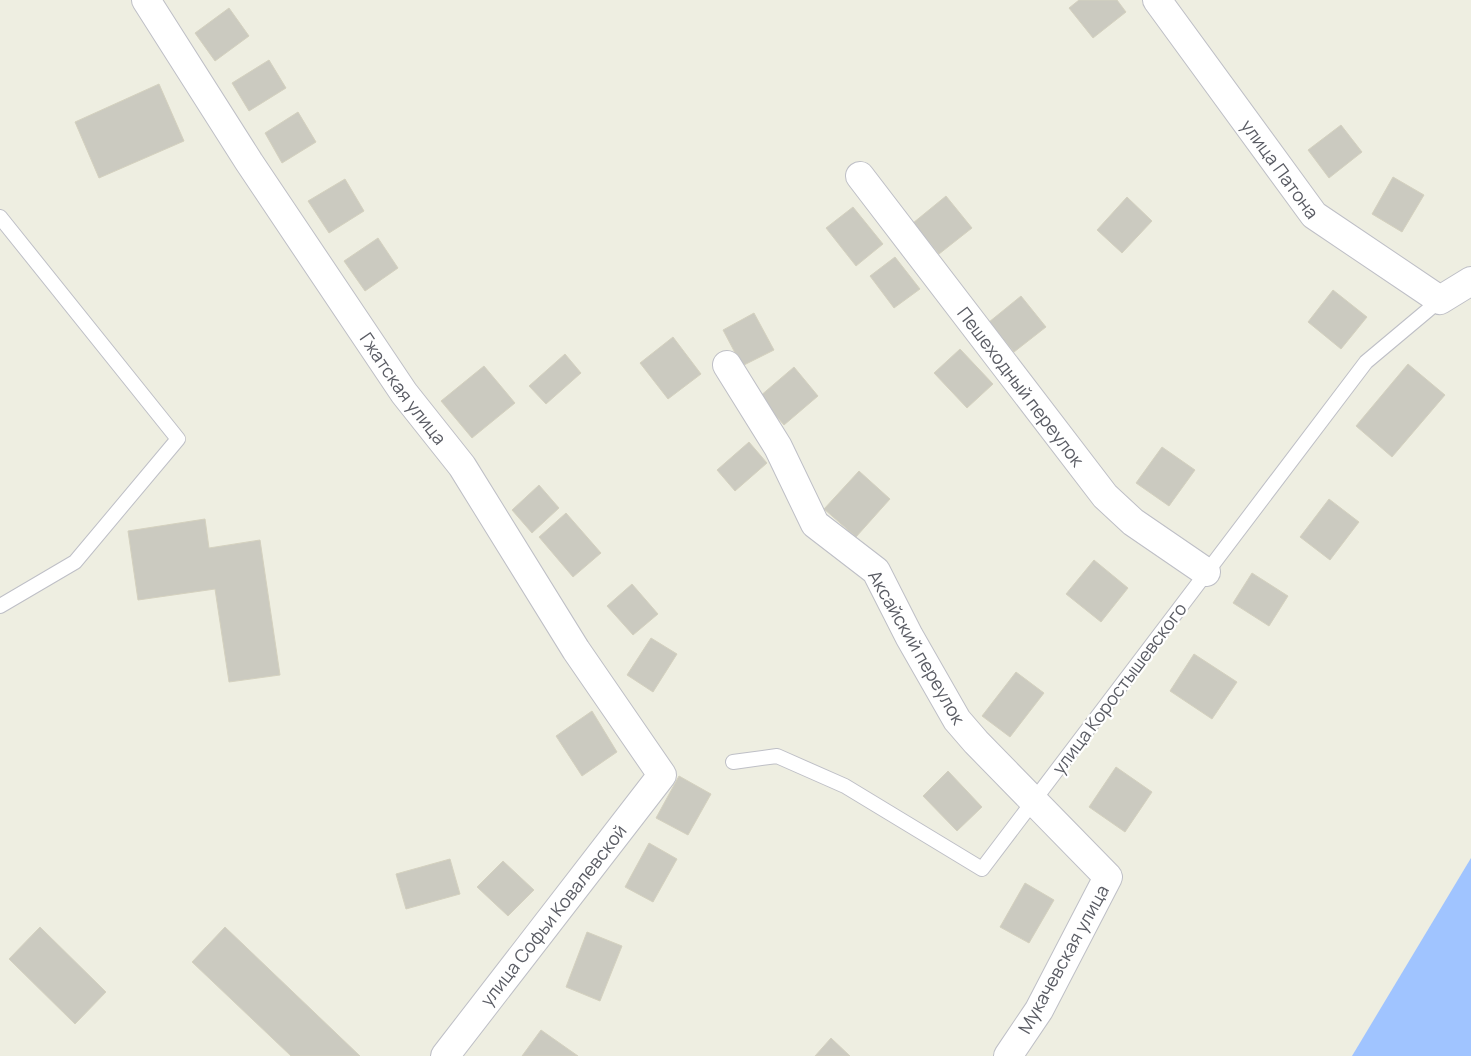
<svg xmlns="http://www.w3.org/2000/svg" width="1471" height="1056" font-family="Manrope,sans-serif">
	<rect width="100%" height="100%" fill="#eeeee1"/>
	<!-- water -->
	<path fill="#a0c4ff" d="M1471,858V1056H1352Z"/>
	<!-- building -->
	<path fill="#cbcac0" stroke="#d4d1bf" d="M1079,0H1117L1126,12L1093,38L1069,8Z
		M229,8L249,36L215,61L195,33Z
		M269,60L286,88L249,111L232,83Z
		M159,84L184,141L99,178L75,122Z
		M298,112L316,142L282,163L265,133Z
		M1341,125L1362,152L1329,178L1308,150Z
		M1393,177L1424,195L1402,232L1372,214Z
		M345,179L364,211L329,233L308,201Z
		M946,196L972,228L939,254L913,223Z
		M1127,197L1152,221L1122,253L1097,230Z
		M853,207L883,244L856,266L826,228Z
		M378,238L398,268L365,291L344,261Z
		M895,257L920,289L894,308L870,276Z
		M1333,290L1367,317L1341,349L1308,322Z
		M1021,296L1046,327L1014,352L989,322Z
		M754,313L774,350L742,366L723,330Z
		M673,337L701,374L668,399L640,363Z
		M960,349L993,384L967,408L934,373Z
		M565,354L581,373L546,404L529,386Z
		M1408,364L1445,395L1392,457L1356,426Z
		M484,366L515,403L472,438L441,401Z
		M794,367L818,396L784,425L759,397Z
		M749,442L767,463L735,491L717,470Z
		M1162,447L1195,470L1169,506L1136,483Z
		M859,471L890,499L856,537L824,509Z
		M539,485L559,508L532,533L512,510Z
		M1329,499L1359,522L1330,560L1300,537Z
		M566,513L601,553L573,577L539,537Z
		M205,519L209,548L260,540L280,675L229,682L215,589L138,600L128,531Z
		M1094,560L1128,588L1101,622L1066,594Z
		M1252,573L1288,596L1269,626L1233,603Z
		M632,584L658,614L633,635L607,606Z
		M651,638L677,654L653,692L627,675Z
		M1194,654L1237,682L1212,719L1170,691Z
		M1016,672L1044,693L1010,737L982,716Z
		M592,711L617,752L582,776L556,736Z
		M1116,767L1152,792L1125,832L1089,807Z
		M948,771L982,807L957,831L923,796Z
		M679,776L711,794L688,835L656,818Z
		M649,843L677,859L653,902L625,887Z
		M450,859L460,894L406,909L396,874Z
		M503,861L534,890L508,916L477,887Z
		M1025,883L1054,900L1029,943L1000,927Z
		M40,927L106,992L75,1024L9,959Z
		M225,927L360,1056H291L192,962Z
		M587,932L622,946L600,1001L566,987Z
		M541,1030L578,1056H522Z
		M831,1038L850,1056H815Z"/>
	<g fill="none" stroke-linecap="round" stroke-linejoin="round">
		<!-- service casing -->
		<g stroke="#bebfc6" stroke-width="16">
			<path id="service" d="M0,217L178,439L75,562L0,606
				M733,762L777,756L845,786L982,869L1366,362L1440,300"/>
		</g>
		<!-- minor casing -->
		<g stroke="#bebfc6" stroke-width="30">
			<g id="minor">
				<path id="s1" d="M146,0L249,162L404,393L462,466L576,650L662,775L445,1056"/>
				<path id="s2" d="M1157,0L1314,215L1440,300L1471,281"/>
				<path id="s3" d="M860,176L1105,496L1133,522L1206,572"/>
				<path d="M727,365L778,447L815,524L876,571L909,636L957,720L976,742L1108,877L1039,1010L1008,1056"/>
			</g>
		</g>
		<!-- service -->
		<use href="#service" stroke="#fff" stroke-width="14"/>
		<!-- minor -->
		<use href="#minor" stroke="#fff" stroke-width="28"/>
	</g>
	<g text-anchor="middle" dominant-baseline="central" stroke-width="4.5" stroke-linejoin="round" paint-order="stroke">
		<!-- street labels -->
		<g font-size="18" fill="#5a5c64" stroke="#fff">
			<text stroke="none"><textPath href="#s2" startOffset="209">улица Патона</textPath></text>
			<text stroke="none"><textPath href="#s3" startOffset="265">Пешеходный переулок</textPath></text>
			<text stroke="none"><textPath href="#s1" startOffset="466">Гжатская улица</textPath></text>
			<text transform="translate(917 647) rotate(60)">Аксайский переулок</text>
			<text transform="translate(1119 688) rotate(-53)">улица Коростышевского</text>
			<text transform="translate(553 915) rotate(-52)">улица Софьи Ковалевской</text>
			<text transform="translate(1063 959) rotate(-61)">Мукачевская улица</text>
		</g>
	</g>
</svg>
